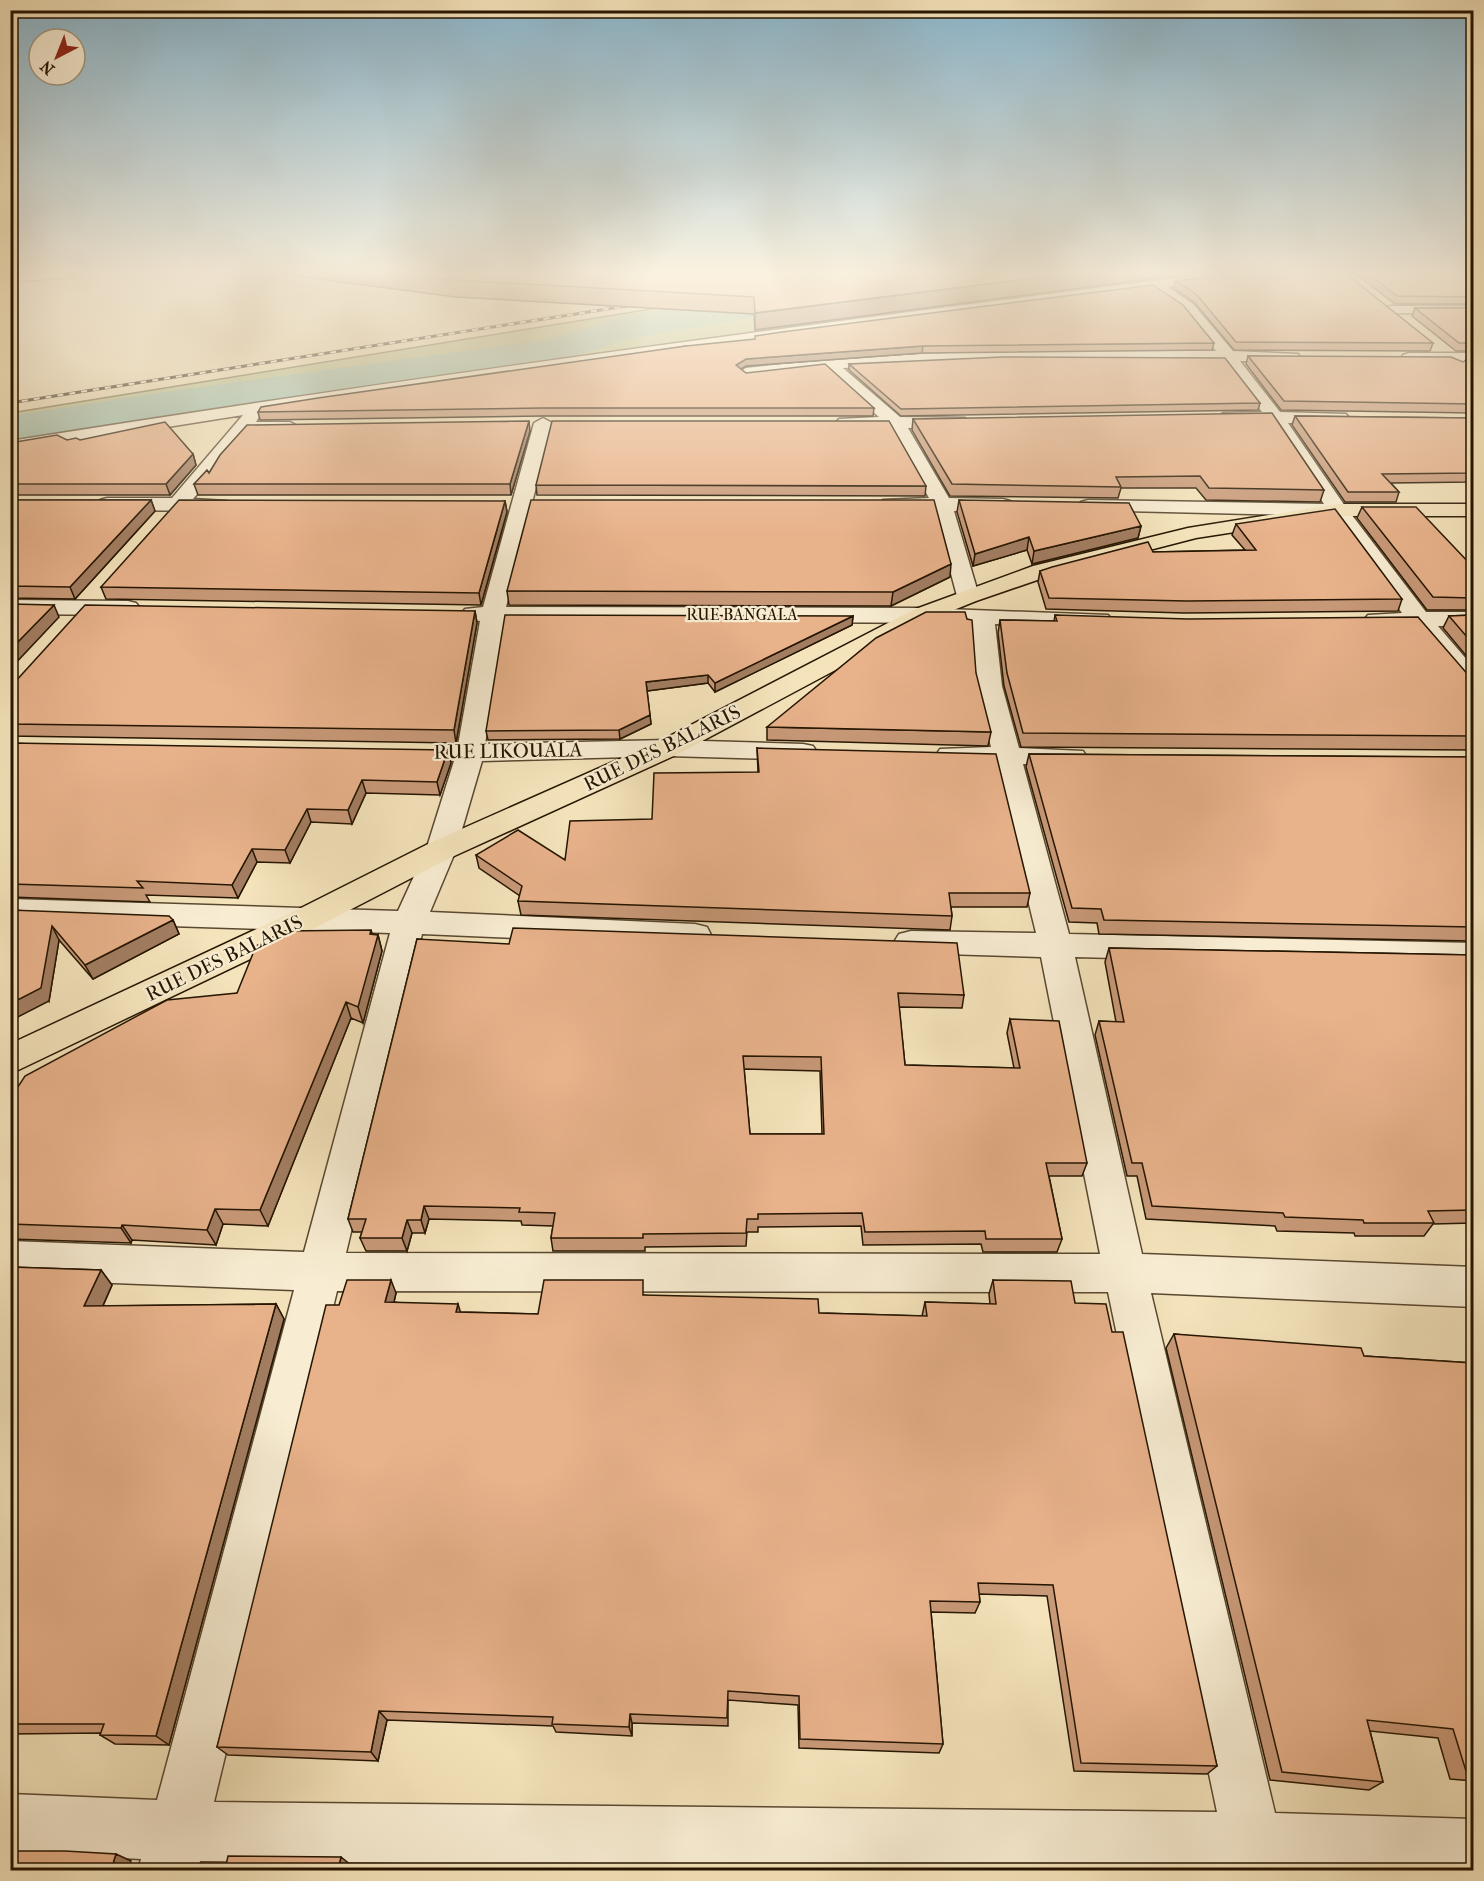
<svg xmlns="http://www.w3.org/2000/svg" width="1484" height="1881" font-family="'IM FELL French Canon',serif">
	<rect width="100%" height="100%" fill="#f4e3bb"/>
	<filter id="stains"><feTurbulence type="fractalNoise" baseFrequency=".00333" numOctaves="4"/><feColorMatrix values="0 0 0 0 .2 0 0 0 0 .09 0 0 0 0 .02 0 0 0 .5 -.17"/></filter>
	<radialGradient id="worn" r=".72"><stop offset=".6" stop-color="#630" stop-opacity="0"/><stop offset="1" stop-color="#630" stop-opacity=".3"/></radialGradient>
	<!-- green -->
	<path fill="#bcc490" stroke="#706c48" stroke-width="1.5" d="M873,273H1247L11,447V413Z"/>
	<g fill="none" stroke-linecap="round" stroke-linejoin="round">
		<!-- river -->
		<path fill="#9dbfab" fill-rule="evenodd" d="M960,273H1048C1032,297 996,288 972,293C965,295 958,300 950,302L850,316L750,318L633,338L557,362L159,419L10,444V416L159,393L549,339L628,315L750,296L850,294L940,282Z"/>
		<!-- minor casing -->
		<g stroke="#594830" stroke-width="3">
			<path id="minor" d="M79,273L72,277L10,282V274Z
				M1216,273H1254L1247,277L1168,287L1193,304L1233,351L1298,354L1300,357L1292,362L1240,361L1280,412L1346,414L1349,418L1340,423H1288L1345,506L1426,612H1474V626H1438L1474,668V692L1465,689L1413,627L1368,625L1364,620L1368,615L1402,613L1332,516L1081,510L1078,506L1081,502L1088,500L1324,504L1270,423L1223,421L1220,417L1223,413L1262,412L1223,361L1019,360L843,368L900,417L965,418L968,422L965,426L959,427L908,428L949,498L1003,499L1010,501L1013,505L1010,509L1003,511H954L979,596L976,601H960L957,596L934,510L883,508L880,504L883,500L929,498L890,428L839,427L836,423L839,419L879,417L825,369L746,378L738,373L746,368C903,350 1059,349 1216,351L1183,310L1152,289L628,358L262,412L256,422H290L299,427L290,432L249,433L193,499L227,501L230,505L227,509L220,511L107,510L100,508L97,504L100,500L107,498H172L243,415L10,452V441C411,377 813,323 1216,273Z
				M1391,306H1474V314L1386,313L1384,310L1386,307Z
				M1409,353H1474V363L1403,361L1401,358L1403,355Z
				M543,418L552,423L506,607L921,608L1108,615L1112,620L1108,625L1100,627L995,624L1002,686L1019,748L1083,751L1087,757L1083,763L1073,765L1023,764L1069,934L1474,943V967L1075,957L1142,1254L1474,1267V1307L1151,1293L1275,1813L1474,1819V1870H1139L200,1861L198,1870H138L141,1859L10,1852V1794L157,1800L294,1290L10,1279V1241L304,1252L390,933L10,921V899L398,911L426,850L454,761L439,759L435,753L439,747L458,745L480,621L465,619L461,614L465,609L483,607L534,423ZM504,621L972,623L976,686L991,747L940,749L936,755L940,761L995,764L1036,933L911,931L899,934L894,942L899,950L911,953L1041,957L1100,1254L346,1253L422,934L695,946L707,943L711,935L707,927L695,924L430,912L456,850L482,761L668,756L803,760L813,758L817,752L813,746L803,744L668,740L485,744ZM337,1291L1108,1292L1217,1812L214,1802Z
				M10,600L128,601L136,603L140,608L136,613L128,615L10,614Z"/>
		</g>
		<!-- major casing -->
		<g stroke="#251501" stroke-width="3">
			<path id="major" d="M1338,504H1474V516H1338L1196,538L1049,576L976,601L929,620L678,754L452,857L315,928L10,1074V1044L293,912L430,843L658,742L913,610L1033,566L1188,528Z"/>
		</g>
		<!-- minor -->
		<use href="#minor" fill="#f8edd3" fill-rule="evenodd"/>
		<!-- major -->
		<use href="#major" fill="#f4e3bb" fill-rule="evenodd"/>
		<!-- rail casing -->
		<g stroke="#251501" stroke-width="3">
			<path id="rail" d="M10,403L639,304"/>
		</g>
		<!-- rail -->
		<use href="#rail" stroke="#f8edd3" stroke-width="2" stroke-dasharray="6" stroke-linecap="butt"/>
	</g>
	<!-- wall -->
	<path fill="#c89978" stroke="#251501" stroke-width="1.5" fill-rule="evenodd" d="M273,273H1188L1187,274L755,330L754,314L456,297Z
		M1355,273H1473V304H1395Z
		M1176,281L1433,343L1430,351L1234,350L1195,303L1174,288Z
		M1415,308H1473V351H1456L1412,316Z
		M1214,343L1212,350L922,353L746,366L741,369L746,373L874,408L873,416H543L260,420L258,412L686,346Z
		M1248,356L1463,362L1473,357V413L1281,410L1246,364Z
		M849,364L1260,403L1258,410L901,416L849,370Z
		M1295,416L1473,418V482L1391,483L1399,492L1396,502H1345L1292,425Z
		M913,419L1324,490L1320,502L1206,500L1196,488H1121L1118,498L950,496L912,430Z
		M530,431L511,495H198L194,484L209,473Z
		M67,440H80L193,454L196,465L170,495H10V443Z
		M536,485L926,486L925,496L537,495Z
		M10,500H151L155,511L75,599L10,598Z
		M959,500L1141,526L1138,538L1032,564L1027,550L973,566L957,512Z
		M505,501L507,512L481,605L106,599L101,587Z
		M1362,507L1473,567V610H1427L1357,518Z
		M1236,524L1402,599L1398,611L1184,613L1046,609L1038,582L1040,571L1153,552L1245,550L1232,535Z
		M950,577L891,606L509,605L507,591Z
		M475,611L477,623L456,743L10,736V684Z
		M1055,615L1470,677L1473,679V750L1021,747L1004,686L998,633L1000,620L1054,621Z
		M1473,615V664L1443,628L1449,616Z
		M853,616L852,625L715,692L708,683L647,691L651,724L620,739L488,740L486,731Z
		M767,727L991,732L988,746L767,740Z
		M10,743L451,763L440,795L366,793L352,824L311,822L290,863L257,862L238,898L146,895L150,902L10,897Z
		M757,748L1030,893L1027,907H951L952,916L950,930L521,915L518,901L520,896L479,868L476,855L565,860L652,819L758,772Z
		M1029,754L1473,757V941L1099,934L1097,923L1069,922L1026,767Z
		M10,910L173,920L179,934L93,979L59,940L49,1001Z
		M372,934L378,935L382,951L363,1023L351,1018L268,1226L223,1224L216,1245L132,1240L131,1243L10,1239V1099L237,993Z
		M417,939L964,995L962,1008L899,1007L905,1065L1014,1068L1007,1033L1010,1019L1087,1163L1082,1176H1049L1062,1239L1057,1252H983L981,1244L863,1245L861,1226L758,1227V1232H747L746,1246L645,1247V1251H553L551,1238L553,1226L522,1225L521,1221L429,1219L425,1233H412L407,1251H366L360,1238L362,1232H353L348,1219ZM744,1069L820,1071L822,1134H750Z
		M1109,948L1473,955V1223L1433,1224L1424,1236H1355L1354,1233L1277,1231L1275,1226L1146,1219L1137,1176H1127L1095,1035L1099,1021L1116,1022L1105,962Z
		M10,1267L101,1270L112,1285L103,1306L276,1304L284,1319L169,1745L115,1744L100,1735L101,1733L10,1734Z
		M993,1280L1075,1303L1112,1332L1217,1766L1207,1774L1074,1771L1047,1596L979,1594L980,1602L975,1613L931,1612L943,1744L939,1753L799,1748L798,1705L728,1700V1726L632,1723V1736L556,1732L553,1726L387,1720L378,1761L228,1755L217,1747L339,1305L396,1293L394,1302L460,1312L538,1314L644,1295L819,1313L922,1316L925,1302L990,1304L989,1294Z
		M1174,1334L1364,1356L1473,1363V1781L1450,1779L1438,1738L1370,1731L1383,1782L1369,1790L1270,1780L1166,1348Z"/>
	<!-- shaded-wall -->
	<path fill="#a27d61" stroke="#251501" stroke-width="1.5" d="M1075,273H1188L1187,274L755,330V313Z
		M923,346L922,353L746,366L736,372V365L746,359Z
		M529,421L530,431L511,495L510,484Z
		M193,454L196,465L170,495L166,484Z
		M151,500L155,511L75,599L70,587Z
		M505,501L507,512L481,605L479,593Z
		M1141,526L1138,538L1032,564L1034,551Z
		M1029,537L1027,550L973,566L975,554Z
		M951,564L950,577L891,606L893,592Z
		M54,605L59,617L10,669V650Z
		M475,611L477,623L456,743L454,730Z
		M853,616L852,625L715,692V683Z
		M708,675V683L647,691L646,682Z
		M650,715L651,724L620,739L619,730Z
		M448,750L451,763L440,795L437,782Z
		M362,780L366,793L352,824L348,810Z
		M307,809L311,822L290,863L285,850Z
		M252,849L257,862L238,898L232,885Z
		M173,920L179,934L93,979L85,965Z
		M52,926L59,940L49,1001L10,1021V1004Z
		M371,930L375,944L378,935L382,951L363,1023L358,1007Z
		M346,1002L351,1018L268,1226L260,1210Z
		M424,1206L429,1219L425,1233L421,1220Z
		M215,1209L223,1224L216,1245L207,1230Z
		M407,1220L412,1233L407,1251L402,1238Z
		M122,1225L132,1240L131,1243L121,1228Z
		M101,1270L112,1285L96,1321L84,1306Z
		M391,1280L396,1293L391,1315L385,1302Z
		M276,1304L284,1319L169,1745L156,1736Z
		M458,1304L462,1317L456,1312Z
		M379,1711L387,1720L378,1761L371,1752Z
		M630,1714L632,1723V1736L629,1727Z
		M116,1854L131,1861L128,1870H111Z
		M341,1857L351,1865L350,1870H338Z"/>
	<!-- building -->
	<path fill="#e8b28b" stroke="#251501" stroke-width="1.5" fill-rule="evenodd" d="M396,273H1075L755,313L754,297L453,280Z
		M1242,273H1345L1433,343L1236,342L1197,295L1176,281Z
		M1367,273H1473V297L1397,296Z
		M1153,285L1183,305L1214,343L923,346L746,359L736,365L746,373L825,364L874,408H542L258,412L261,407L318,398L686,346L755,339V336L782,332Z
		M1415,308H1473V343H1459Z
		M1248,356L1451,357L1463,362L1470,357H1473V404L1284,401Z
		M1002,357L1225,358L1260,403L901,409L849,364Z
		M1272,413L1324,490L1209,488L1200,476L1116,477L1121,487L952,484L913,419Z
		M1295,416L1473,418V473L1382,474L1399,492H1348Z
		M529,421L510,484H194L207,470L209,473L220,455L247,425Z
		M552,421H889L926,486L536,485Z
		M165,422L193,454L166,484H10V443L57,435L67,440L76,438L80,440Z
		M10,500H151L70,587L10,586Z
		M179,500L505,501L479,593L101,587Z
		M531,500H934L951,564L893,592L507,591Z
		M959,500L1129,503L1141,526L1034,551L1029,537L975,554Z
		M1362,507H1416L1473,567V598L1433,597Z
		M1335,509L1402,599L1187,601L1049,598L1040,571L1052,567L1148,542L1153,552L1256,550L1236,524Z
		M10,604L54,605L10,650Z
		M85,605L475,611L454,730L10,724V684L14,683Z
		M926,612H965L967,619L972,620L976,673L991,732L767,727L876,638Z
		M505,615L853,616L715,683L708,675L646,682L650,715L619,730L486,731Z
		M1055,615L1188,619L1418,617L1470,677L1473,679V736L1023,733L1007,673L1000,620L1057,621Z
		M1473,615V644L1449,616Z
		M10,743L448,750L437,782L362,780L348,810L307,809L285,850L252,849L232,885L137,881L143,888L10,884Z
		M757,748L996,754L1030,893H949L952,916L518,901L522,886L476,855L518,830L565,860L570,821L652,819L654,773L759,772Z
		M1029,754L1473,757V927L1104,920L1101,909L1072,908Z
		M10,910L169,916L173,920L85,965L52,926L41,988L10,1004Z
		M513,928L957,943L964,995L898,993L905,1065L1020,1068L1010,1019L1059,1021L1087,1163H1046L1062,1239H986L985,1231L865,1232L862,1213L758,1214V1219H747L746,1233L643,1234V1238H551L555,1213L519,1212L520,1208L424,1206L421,1220H407L402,1238H360L366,1219H348L417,939L509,944ZM743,1056L821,1057L824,1134H750Z
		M371,930L370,934L378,935L358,1007L346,1002L260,1210L215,1209L207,1230L122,1225L121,1228L10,1224V1099L25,1076L167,1000L237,993L256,946L284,931Z
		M1109,948L1473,955V1210L1428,1211L1434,1223H1364L1363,1220L1285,1217L1283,1213L1152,1206L1142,1163H1132L1099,1021L1124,1022Z
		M10,1267L101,1270L84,1306L276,1304L156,1736L100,1735L104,1724H10Z
		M347,1280H391L385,1302L458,1304L456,1312L538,1314L544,1280H643V1295L818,1299L819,1313L927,1316L925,1302L996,1304L993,1280L1071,1281L1075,1303L1106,1304L1112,1332H1123L1217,1766L1081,1763L1053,1585L978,1583L980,1602L930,1601L943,1744L800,1739L799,1696L728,1691L727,1718L630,1714L629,1727L552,1724L553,1717L379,1711L371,1752L217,1747L326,1305H339Z
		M1174,1334L1361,1348L1364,1356L1473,1363V1772L1466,1771L1453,1729L1367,1720L1383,1782L1282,1772Z
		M10,1851H65L116,1854L111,1870H10Z
		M228,1856L341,1857L338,1870H225Z"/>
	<!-- sky -->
	<linearGradient id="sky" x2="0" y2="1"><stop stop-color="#8ab8d0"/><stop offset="0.51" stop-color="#faf2e0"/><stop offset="1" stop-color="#faf2e0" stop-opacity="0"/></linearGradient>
	<rect width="1484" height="536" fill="url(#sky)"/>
	<g text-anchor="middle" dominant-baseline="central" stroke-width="4.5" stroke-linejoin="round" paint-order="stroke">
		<!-- far-street labels -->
		<g font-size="16" fill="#251501" stroke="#f8edd3">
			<text x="742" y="614">RUE BANGALA</text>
		</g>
		<!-- street labels -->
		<g font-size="20" fill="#251501" stroke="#f8edd3">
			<text transform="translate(662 748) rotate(-26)">RUE DES BALARIS</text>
			<text transform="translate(508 751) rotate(-1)">RUE LIKOUALA</text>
			<text transform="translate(224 958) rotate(-26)">RUE DES BALARIS</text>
		</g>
	</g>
	<!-- margin -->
	<rect width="1484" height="1881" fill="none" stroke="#f4e3bb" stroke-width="36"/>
	<rect x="12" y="12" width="1460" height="1857" fill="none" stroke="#251501" stroke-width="3"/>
	<rect x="18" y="18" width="1448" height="1845" fill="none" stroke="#251501" stroke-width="1.5"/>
	<!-- north arrow -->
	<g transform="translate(57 57) rotate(222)"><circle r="28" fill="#f8edd3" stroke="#a4977f" stroke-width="1.5"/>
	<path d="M0-4.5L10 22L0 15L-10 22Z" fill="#8f2418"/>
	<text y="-9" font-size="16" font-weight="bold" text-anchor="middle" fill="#251501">N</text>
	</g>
	<rect width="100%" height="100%" filter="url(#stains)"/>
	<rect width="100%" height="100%" fill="url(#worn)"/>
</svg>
